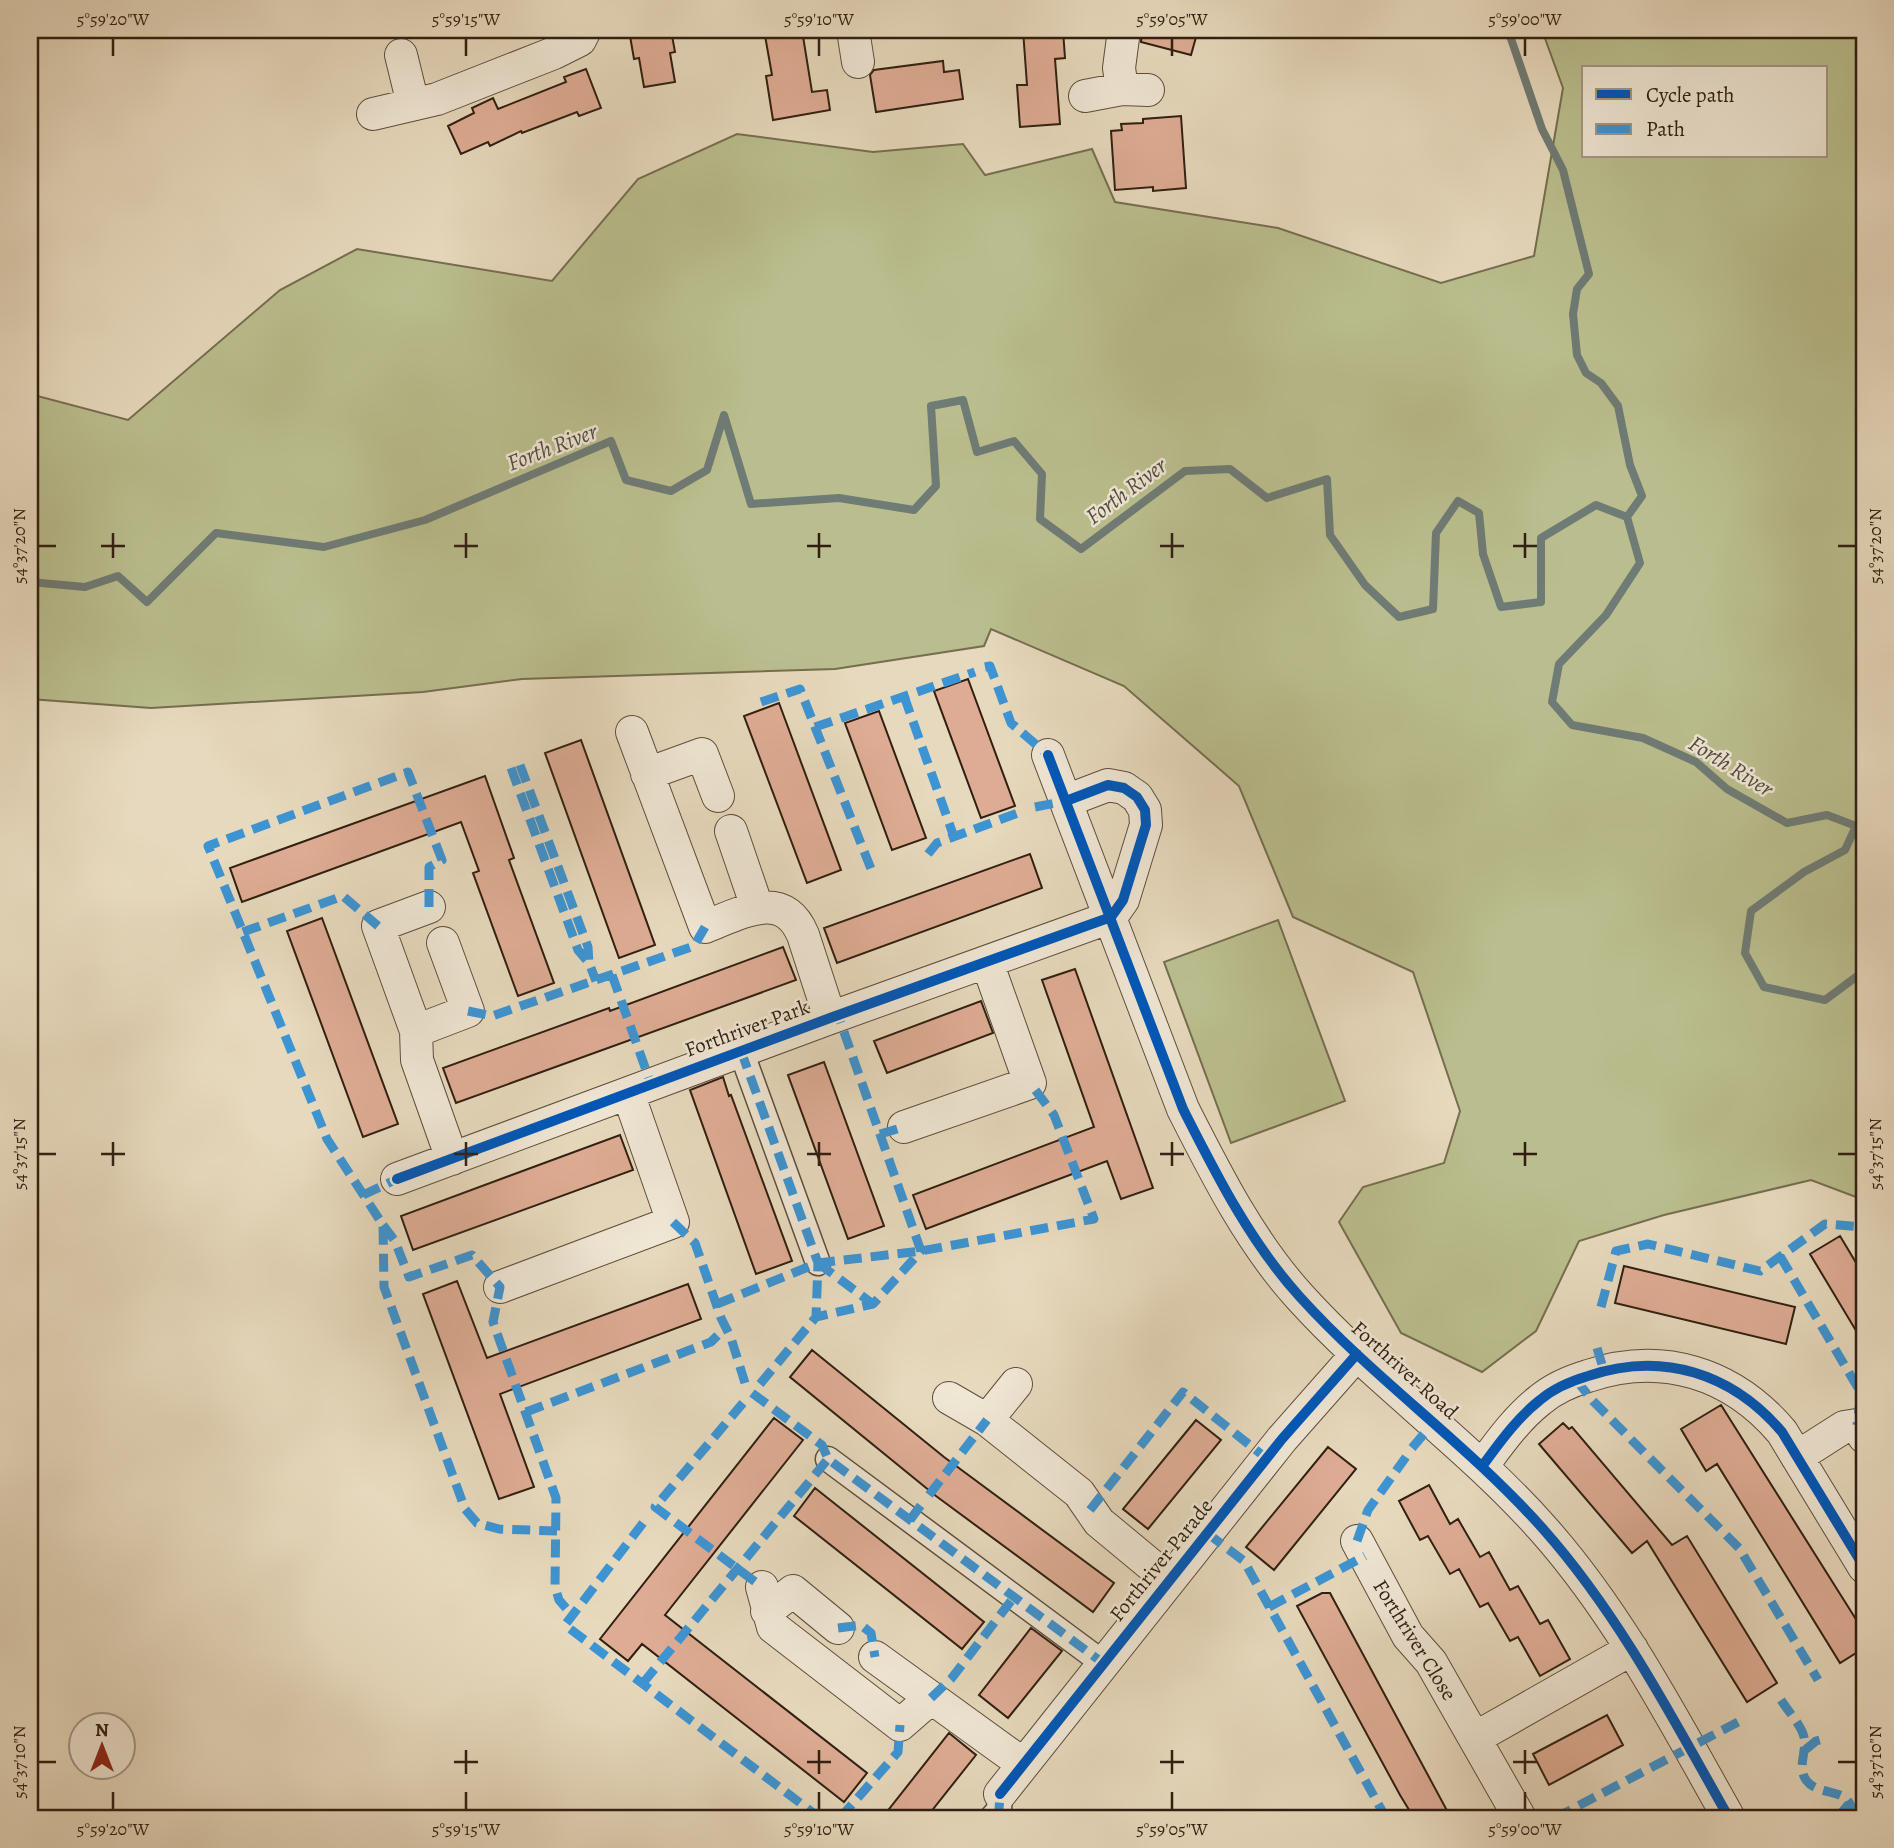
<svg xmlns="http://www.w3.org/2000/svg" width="1894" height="1848" font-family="Alegreya,serif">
	<rect width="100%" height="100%" fill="#e7d9bd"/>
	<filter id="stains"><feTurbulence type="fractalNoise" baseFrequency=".00286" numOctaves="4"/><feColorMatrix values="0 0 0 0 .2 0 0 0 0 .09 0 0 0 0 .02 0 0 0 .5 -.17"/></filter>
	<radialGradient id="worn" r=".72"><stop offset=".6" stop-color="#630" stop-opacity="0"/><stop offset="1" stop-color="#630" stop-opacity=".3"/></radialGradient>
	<!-- green -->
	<path fill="#babe8e" stroke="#756e4f" stroke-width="2" fill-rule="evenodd" d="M1542,30H1864V1200L1811,1180L1664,1215L1579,1241L1536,1331L1482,1372L1401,1333L1339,1222L1363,1187L1444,1163L1460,1111L1413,972L1293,917L1239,786L1124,686L991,629L984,646L835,669L522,679L423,692L151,708L30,699V394L128,420L280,290L357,249L552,281L638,179L737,134L873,152L963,144L985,175L1092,149L1115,202L1278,228L1441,283L1534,256L1563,88ZM1584,68H1826V156H1584Z
		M1278,920L1345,1101L1231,1143L1164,962Z"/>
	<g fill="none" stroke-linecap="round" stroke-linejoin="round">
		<!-- stream -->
		<path stroke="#6f7b75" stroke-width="8" d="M1508,30L1542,129L1563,170L1589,274L1577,289L1573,314L1577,355L1586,373L1601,383L1618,406L1630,465L1642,496L1627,517
			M1627,517L1640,563L1606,615L1559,664L1552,702L1572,725L1643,738L1696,762L1727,789L1787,823L1827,815L1856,826L1845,850L1804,872L1751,911L1745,953L1764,987L1825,1000L1864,971
			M30,582L85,587L118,576L147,602L216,533L324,547L425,520L611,441L626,480L671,491L707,470L724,415L751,504L839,498L914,510L936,486L931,406L963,400L977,452L1014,441L1042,474L1040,519L1081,549L1185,471L1230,469L1267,498L1327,479L1330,535L1365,585L1399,617L1433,609L1436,533L1458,501L1479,513L1483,554L1501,607L1541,602V538L1596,505L1627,517"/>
	</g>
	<!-- building -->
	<path fill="#deac94" stroke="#301f10" stroke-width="2" d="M671,30L675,52L670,53L675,82L644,87L639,58L634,59L630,36Z
		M764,30H802L812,92L827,90L830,110L773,120L766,76L772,75Z
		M1023,30H1063L1065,58L1055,59L1060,124L1020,127L1017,85H1027Z
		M1142,30H1198L1191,55L1141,42Z
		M943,61L944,72L959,70L963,99L876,112L870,75L874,70Z
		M586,69L601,108L579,116L577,112L522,133L521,131L490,146L488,142L461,154L448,126L474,113L472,108L493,98L498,109L566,82L564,77Z
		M1181,116L1186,188L1153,191V187L1115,190L1111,131L1122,130L1121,124L1143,123V119Z
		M968,679L1015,806L981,818L934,691Z
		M779,703L841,870L807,883L744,716Z
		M879,711L926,838L892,850L845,723Z
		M581,740L655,945L619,958L545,753Z
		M485,776L514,858L509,860L554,983L518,996L473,873L479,871L461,822L242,902L230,868Z
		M1030,854L1042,888L837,963L824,928Z
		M322,918L398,1124L363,1137L287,931Z
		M783,947L796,980L456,1103L443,1068L609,1008L610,1011Z
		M1075,969L1153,1188L1121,1199L1107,1161L926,1229L913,1195L1094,1127L1042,980Z
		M981,1001L993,1033L887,1073L874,1041Z
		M824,1062L884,1226L848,1239L788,1075Z
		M723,1077L729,1096L731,1095L792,1261L756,1274L690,1090Z
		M620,1135L633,1170L413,1250L401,1216Z
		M1840,1236L1864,1276V1344L1810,1254Z
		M1624,1266L1795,1307L1786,1344L1615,1303Z
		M457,1281L487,1358L688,1284L701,1319L500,1394L534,1487L499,1499L423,1294Z
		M812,1350L944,1457L1114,1583L1093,1612L936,1496L790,1377Z
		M1721,1405L1864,1632V1648L1840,1663L1717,1464L1706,1471L1681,1429Z
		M774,1418L803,1440L665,1615L867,1773L844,1802L642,1644L628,1661L600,1639Z
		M1196,1420L1221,1440L1148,1529L1123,1509Z
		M1563,1423L1569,1429L1572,1427L1672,1545L1687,1536L1777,1683L1747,1702L1647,1541L1632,1553L1539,1444Z
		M1328,1447L1356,1469L1274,1570L1246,1547Z
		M1429,1485L1450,1524L1458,1519L1480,1557L1489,1552L1510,1590L1518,1586L1540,1624L1548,1620L1570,1659L1540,1676L1518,1637L1510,1641L1488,1603L1480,1607L1459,1569L1450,1574L1428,1536L1420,1540L1399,1501Z
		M815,1488L984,1622L962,1649L794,1516Z
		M1322,1593H1330L1451,1818H1414L1400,1795L1297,1606Z
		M1031,1628L1062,1651L1008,1718L979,1695Z
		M1607,1715L1623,1745L1549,1785L1533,1754Z
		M949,1733L976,1755L926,1818H882Z"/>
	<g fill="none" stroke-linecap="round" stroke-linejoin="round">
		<!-- pedestrian casing -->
		<g stroke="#5e4e3b" stroke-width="27">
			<path id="pedestrian" d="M741,1051L818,1263
				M828,1459L1103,1663
				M992,1818L999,1810L1000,1794"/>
		</g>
		<!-- minor casing -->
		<g stroke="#5e4e3b" stroke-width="34">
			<path id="minor" d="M853,30L858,62
				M401,55L413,104
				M1122,89L1119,68L1124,30
				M1085,96L1122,89L1148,90
				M373,114L437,99L554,53L580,40L585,30
				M632,732L705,927C739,914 783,887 803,935L830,1018
				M1048,755L1183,1109C1216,1174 1250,1242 1300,1297C1375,1380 1469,1445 1544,1530C1620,1616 1673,1719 1729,1818
				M647,774L702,754L718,796
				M731,831L757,907
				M429,907L378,926L416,1031L417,1060L452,1159
				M416,1031L468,1011L443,943
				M904,1127L1030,1083L987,962
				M397,1179L830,1018L1111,917L1123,900L1146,825L1145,810L1137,797L1124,788L1108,785L1066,801
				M500,1287L673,1222L628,1093
				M949,1398L987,1420L1079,1493L1099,1522L1169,1580
				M987,1420L1016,1384
				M1797,1457L1844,1427L1857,1425L1864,1437
				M1483,1465C1500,1442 1517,1418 1540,1400C1553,1389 1571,1381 1588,1376C1662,1351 1732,1373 1782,1432L1864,1567
				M1357,1541L1408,1636L1431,1662L1520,1818
				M762,1587L773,1627L900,1725L931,1698
				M767,1611L793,1591L838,1628
				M875,1657L1023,1764
				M1475,1738L1632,1649
				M1000,1794L1282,1439L1357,1354"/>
		</g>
		<!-- pedestrian -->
		<use href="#pedestrian" stroke="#efe6d4" stroke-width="24"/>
		<!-- minor -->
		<use href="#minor" stroke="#efe6d4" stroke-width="32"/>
		<!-- quiet -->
		<path stroke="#3d94d3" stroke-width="9" stroke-dasharray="18 9" stroke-linecap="butt" d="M985,667L990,666L1011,723L1048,755
			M904,696L954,837
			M761,702L800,689L873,874
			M815,727L975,672
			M520,765L588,947L589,963
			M511,768L578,950L589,963L596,981
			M1035,807L1066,801
			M928,854L937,843L1018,813
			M429,907V867L442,860L408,772L208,846L327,1139L383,1225L384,1287L465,1509L477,1523L499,1529L557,1531
			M243,932L343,896L378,926
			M612,975L651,1084
			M468,1011L492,1016L694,946L705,927
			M741,1051L818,1263L816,1317
			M880,1134L904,1127
			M363,1195L397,1179
			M673,1222L695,1243L721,1318L731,1338L745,1383
			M383,1225L395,1241L409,1277L472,1255L500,1287L493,1322L556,1498L555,1587L559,1600L572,1615
			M1780,1256L1861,1393L1857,1425
			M818,1263L873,1304
			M717,1304L818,1263L921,1251L1094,1219L1054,1115L1030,1083
			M1601,1307L1616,1251L1648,1244L1760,1271L1825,1224L1864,1227
			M1597,1348L1604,1371
			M1576,1380L1593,1401L1739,1548L1818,1680
			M760,1384L816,1317L873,1304L921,1251L838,1015
			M752,1393L822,1445L828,1459L1103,1663
			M743,1403L655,1507L762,1587
			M526,1412L711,1342L726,1327
			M1412,1448L1434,1422
			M929,1495L987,1420
			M1090,1510L1183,1392L1266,1458
			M910,1520L924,1501
			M643,1523L565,1625L820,1818
			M1207,1533L1244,1561L1386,1818
			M1357,1541L1368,1510L1406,1457
			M1269,1607L1365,1556
			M838,1628L861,1625L871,1633L875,1657
			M643,1683L828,1459
			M931,1698L951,1679L1014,1597
			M1781,1700C1788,1711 1801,1725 1804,1737C1807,1752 1797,1767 1806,1780C1820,1799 1854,1784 1852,1818
			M1805,1750L1816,1741L1827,1738
			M840,1818L898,1752L900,1725
			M992,1818L999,1810L1000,1794
			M1555,1818L1738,1722
			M1840,1818L1842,1812L1849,1804"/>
		<!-- cycleway casing -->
		<g stroke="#efe6d4" stroke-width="15">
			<path id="cycleway" d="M1048,755L1183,1109C1216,1174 1250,1242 1300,1297C1375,1380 1469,1445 1544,1530C1620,1616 1673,1719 1729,1818
				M397,1179L830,1018L1111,917L1123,900L1146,825L1145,810L1137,797L1124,788L1108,785L1066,801
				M1483,1465C1500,1442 1517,1418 1540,1400C1553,1389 1571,1381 1588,1376C1662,1351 1732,1373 1782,1432L1864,1567
				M1000,1794L1282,1439L1357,1354"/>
		</g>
		<!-- cycleway -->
		<use href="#cycleway" stroke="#0057b8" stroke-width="10"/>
	</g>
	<!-- ticks -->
	<path fill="none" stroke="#301f10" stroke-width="2.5" d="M113,38V56M466,38V56M819,38V56M1172,38V56M1525,38V56M113,533V558M466,533V558M819,533V558M1172,533V558M1525,533V558M38,546H56M101,546H125M454,546H478M807,546H831M1160,546H1184M1513,546H1537M1838,546H1856M113,1142V1166M466,1142V1166M819,1142V1166M1172,1142V1166M1525,1142V1166M38,1154H56M101,1154H125M454,1154H478M807,1154H831M1160,1154H1184M1513,1154H1537M1838,1154H1856M466,1750V1774M819,1750V1774M1172,1750V1774M1525,1750V1774M38,1762H56M454,1762H478M807,1762H831M1160,1762H1184M1513,1762H1537M1838,1762H1856M113,1792V1810M466,1792V1810M819,1792V1810M1172,1792V1810M1525,1792V1810"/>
	<g text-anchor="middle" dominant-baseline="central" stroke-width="5" stroke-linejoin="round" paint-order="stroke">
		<!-- street labels -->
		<g font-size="21" fill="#301f10" stroke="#efe6d4">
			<text transform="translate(747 1028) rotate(-20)">Forthriver Park</text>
			<text transform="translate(1405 1370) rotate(42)">Forthriver Road</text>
			<text transform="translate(1161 1560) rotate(-51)">Forthriver Parade</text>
			<text transform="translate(1415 1640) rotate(58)">Forthriver Close</text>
		</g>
		<!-- water labels -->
		<g font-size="23" font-style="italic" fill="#504d43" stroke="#efe6d4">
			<text transform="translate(552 447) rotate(-21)">Forth River</text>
			<text transform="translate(1126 491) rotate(-37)">Forth River</text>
			<text transform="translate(1731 766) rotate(32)">Forth River</text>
		</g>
	</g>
	<!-- margin -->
	<rect width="1894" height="1848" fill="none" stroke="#e7d9bd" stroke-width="77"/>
	<!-- legend -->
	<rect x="1582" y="66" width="245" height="91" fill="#efe6d4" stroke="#a39686" stroke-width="2"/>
	<rect x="1596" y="89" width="35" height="10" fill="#0057b8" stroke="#a39686" stroke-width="2"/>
	<text x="1646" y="102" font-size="21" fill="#301f10">Cycle path</text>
	<rect x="1596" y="124" width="35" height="10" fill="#3d94d3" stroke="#a39686" stroke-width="2"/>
	<text x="1646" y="136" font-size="21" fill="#301f10">Path</text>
	<!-- north arrow -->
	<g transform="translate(102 1746)"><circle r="33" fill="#efe6d4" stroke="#a39686" stroke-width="2"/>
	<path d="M0-5L12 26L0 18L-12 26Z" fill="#8f2418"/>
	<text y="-10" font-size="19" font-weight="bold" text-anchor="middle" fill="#301f10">N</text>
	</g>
	<rect x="38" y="38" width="1818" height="1772" fill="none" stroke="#301f10" stroke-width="2.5"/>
	<g font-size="18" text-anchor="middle" fill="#301f10">
		<text x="113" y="25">5°59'20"W</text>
		<text x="466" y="25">5°59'15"W</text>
		<text x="819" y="25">5°59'10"W</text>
		<text x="1172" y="25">5°59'05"W</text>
		<text x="1525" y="25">5°59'00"W</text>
		<text transform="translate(19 546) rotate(-90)" y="6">54°37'20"N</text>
		<text transform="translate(1875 546) rotate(-90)" y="6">54°37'20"N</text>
		<text transform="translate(19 1154) rotate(-90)" y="6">54°37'15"N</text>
		<text transform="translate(1875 1154) rotate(-90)" y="6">54°37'15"N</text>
		<text transform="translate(19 1762) rotate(-90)" y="6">54°37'10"N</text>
		<text transform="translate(1875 1762) rotate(-90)" y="6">54°37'10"N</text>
		<text x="113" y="1835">5°59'20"W</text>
		<text x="466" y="1835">5°59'15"W</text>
		<text x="819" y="1835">5°59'10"W</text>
		<text x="1172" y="1835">5°59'05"W</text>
		<text x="1525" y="1835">5°59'00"W</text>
	</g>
	<rect width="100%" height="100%" filter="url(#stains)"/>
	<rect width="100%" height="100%" fill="url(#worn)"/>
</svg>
